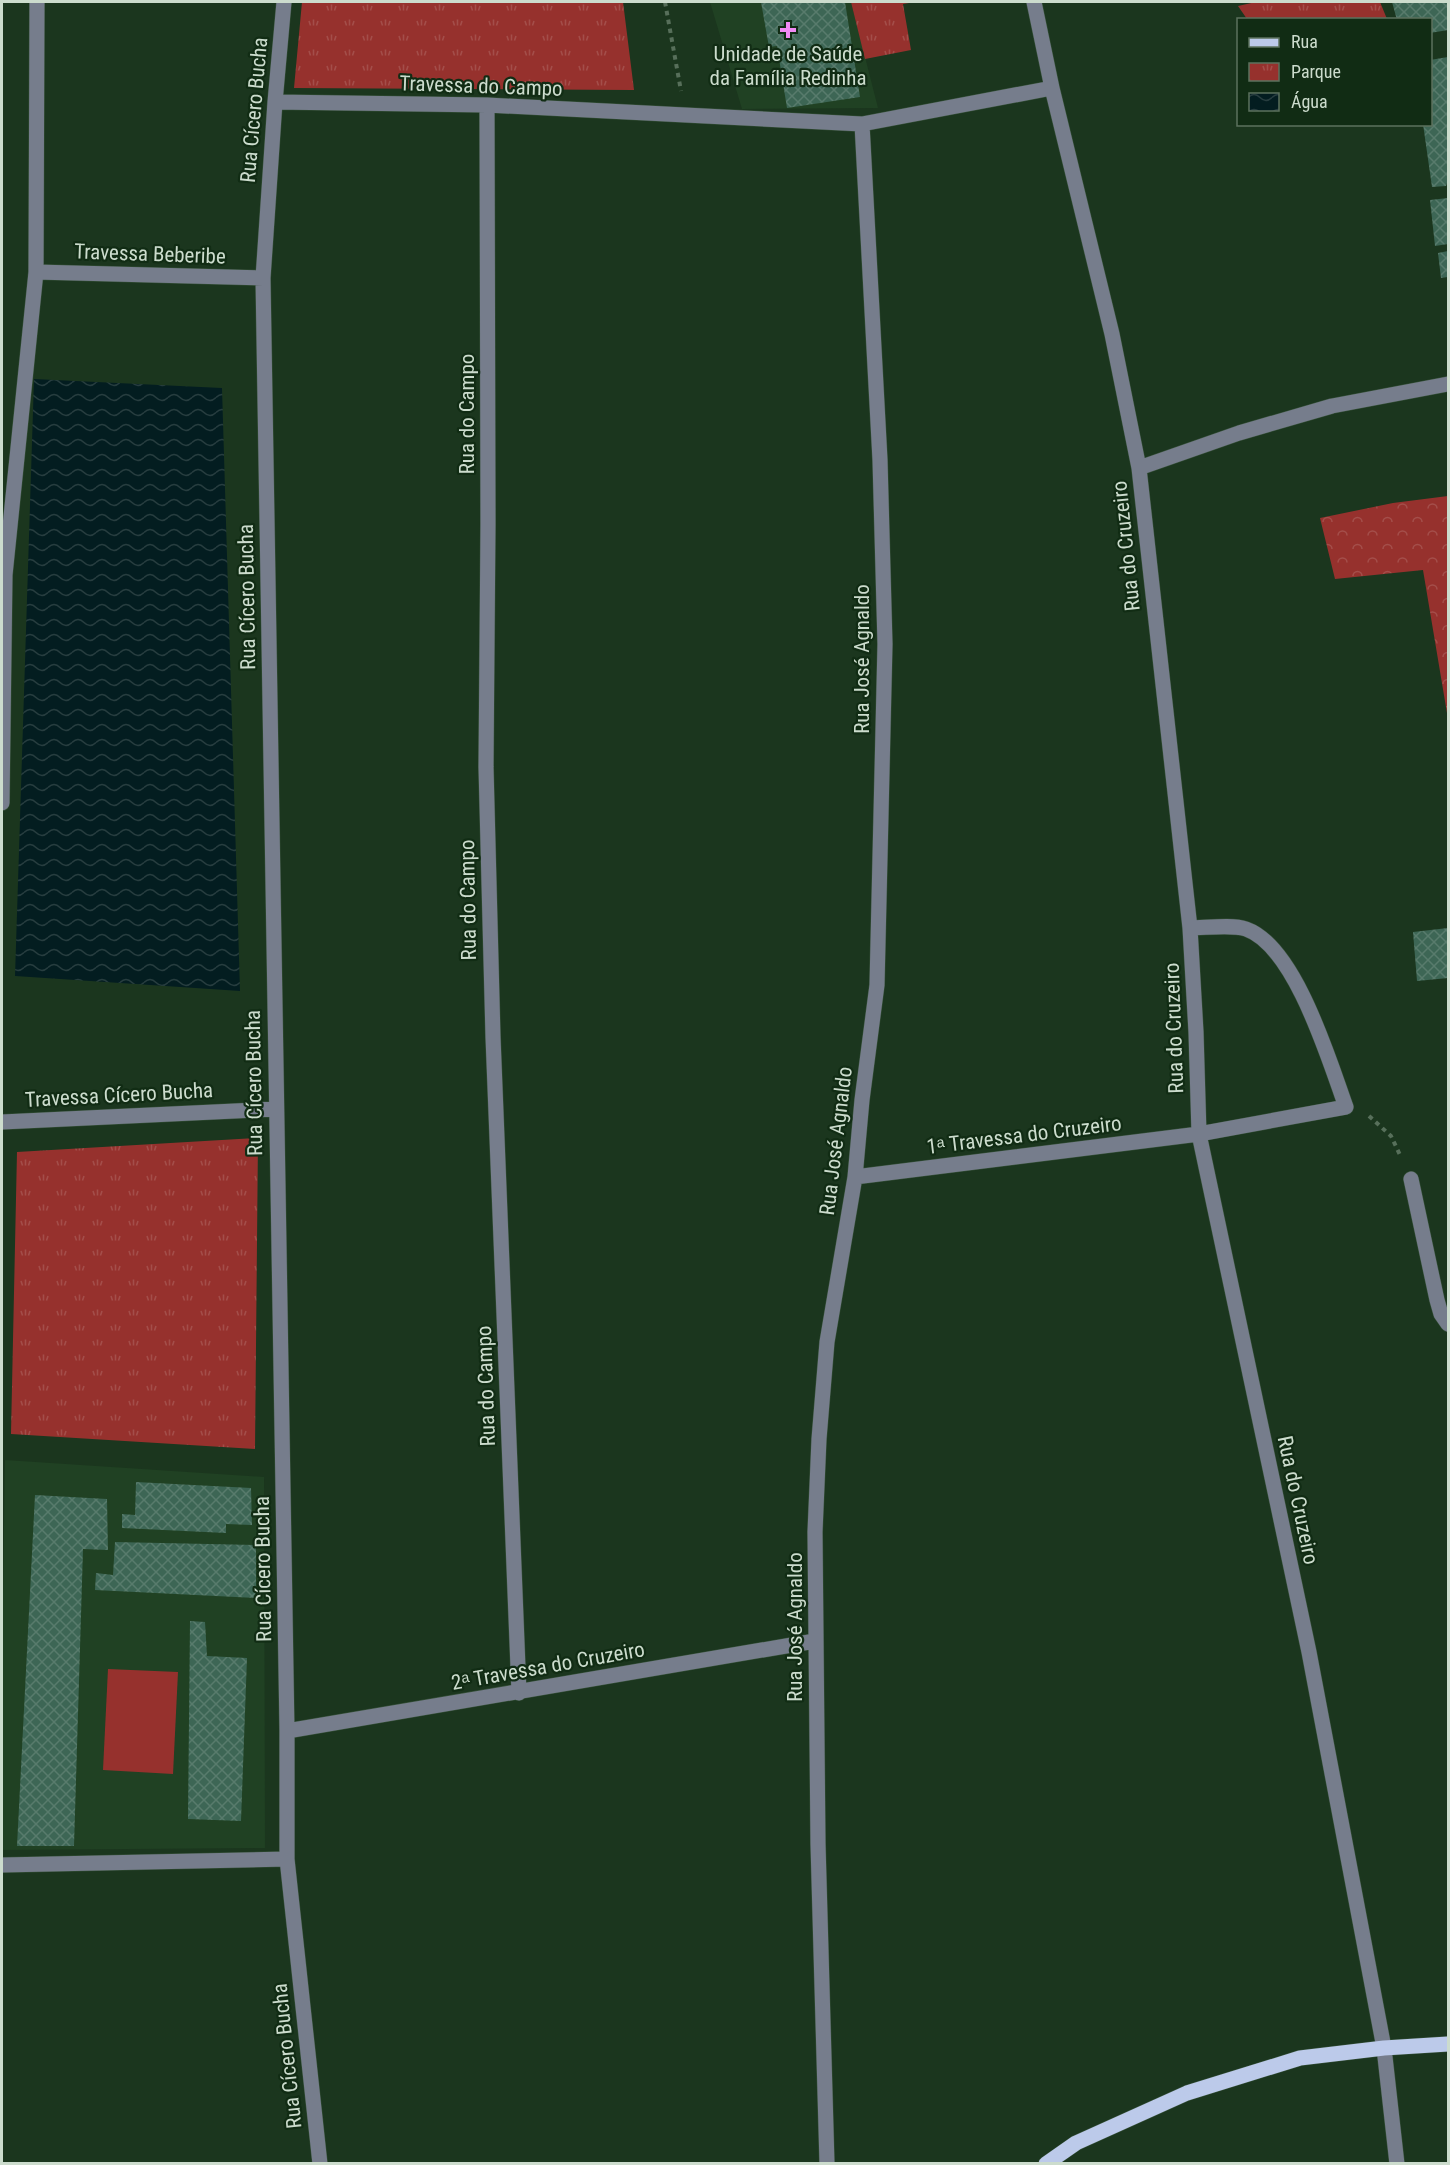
<svg xmlns="http://www.w3.org/2000/svg" width="1450" height="2165" font-family="'Roboto Condensed',sans-serif">
	<defs>
		<pattern id="forest-crowns" width="20" height="18" patternUnits="userSpaceOnUse" patternTransform="scale(1.5)"><rect width="20" height="18" fill="#96312d"/><path d="M2 6a3 3 0 1 1 6 0M12 15a3 3 0 1 1 6 0" fill="none" stroke="#a44e4a"/></pattern>
		<pattern id="park-tufts" width="24" height="20" patternUnits="userSpaceOnUse" patternTransform="scale(1.5)"><rect width="24" height="20" fill="#96312d"/><path d="M3 7l-1-3M5 7V3M7 7l1-3M15 17l-1-3M17 17v-4M19 17l1-3" fill="none" stroke="#a44e4a"/></pattern>
		<pattern id="water-waves" width="16" height="10" patternUnits="userSpaceOnUse" patternTransform="scale(1.5)"><rect width="16" height="10" fill="#031d20"/><path d="M0 5q4-4 8 0t8 0" fill="none" stroke="#273d3f"/></pattern>
		<pattern id="building-cross-hatch" width="8" height="8" patternUnits="userSpaceOnUse" patternTransform="scale(1.5)"><rect width="8" height="8" fill="#3d6655"/><path d="M0 0l8 8M0 8l8-8" fill="none" stroke="#587b6c"/></pattern>
	</defs>
	<rect width="100%" height="100%" fill="#1b361e"/>
	<!-- built -->
	<path fill="#204123" d="M710,2H851L878,108L742,109Z
		M5,1460L264,1477L265,1848L2,1850V1660Z"/>
	<!-- forest -->
	<path fill="url(#forest-crowns)" d="M1448,496V719L1423,570L1335,579L1320,518L1393,503Z"/>
	<!-- park -->
	<path fill="url(#park-tufts)" d="M302,2H623L634,90L294,88Z
		M851,2H915L903,4L911,50L865,59Z
		M1256,2H1380L1387,19H1247L1238,6Z
		M258,1138L255,1449L11,1434L17,1152Z"/>
	<!-- pitch -->
	<path fill="#96312d" d="M108,1669L178,1672L173,1774L103,1770Z"/>
	<!-- water -->
	<path fill="url(#water-waves)" d="M34,379L222,388L240,991L15,976Z"/>
	<!-- building -->
	<path fill="url(#building-cross-hatch)" d="M761,2H845L860,97L787,108L777,46L769,47Z
		M1392,2H1448V30L1430,33V20H1397Z
		M1448,57V180L1446,186L1432,187L1423,124H1430V60Z
		M1448,198V244L1435,246L1430,200Z
		M1448,251V277L1441,278L1438,253Z
		M1448,928V978L1417,981L1413,932Z
		M136,1482L251,1488L252,1525L226,1524V1533L122,1528V1514L135,1515Z
		M35,1495L107,1499L108,1550L83,1549L74,1846H17Z
		M115,1542L256,1545V1598L95,1590L96,1573L113,1575Z
		M190,1621L205,1622L207,1656L247,1658L241,1821L188,1819Z"/>
	<g fill="none" stroke-linecap="round" stroke-linejoin="round">
		<!-- minor casing -->
		<g stroke="#37513a" stroke-width="16">
			<path id="minor" d="M284,2L275,102L263,278L287,1731V1859L320,2164
				M1034,2L1052,88L1112,334L1139,468L1190,928L1196,1032L1199,1134L1309,1652L1384,2048L1397,2164
				M275,102L487,105L862,124L1052,88
				M487,105L488,524L486,767L493,1037L519,1693
				M36,272L263,278
				M1139,468L1239,433L1332,406L1448,384
				M2,803L5,575L36,272L37,2
				M2,1122L275,1109
				M855,1177L1199,1134L1346,1107C1329,1060 1295,946 1246,929C1232,924 1205,928 1190,928
				M1411,1179L1437,1300L1441,1314L1448,1324
				M287,1731L815,1641
				M2,1865L287,1859
				M827,2164L818,1844L815,1532L819,1439L827,1342L855,1177L862,1100L877,985L885,644L880,460L862,124"/>
		</g>
		<!-- major casing -->
		<g stroke="#37513a" stroke-width="16">
			<path id="major" d="M1046,2164L1076,2143L1187,2093L1300,2058L1384,2048L1448,2044"/>
		</g>
		<!-- path -->
		<path stroke="#576f5a" stroke-width="4" stroke-dasharray="4.5 4.5" stroke-linecap="butt" d="M665,2L681,91
			M1369,1116L1391,1136L1401,1157"/>
		<!-- minor -->
		<use href="#minor" stroke="#767d8c" stroke-width="15"/>
		<!-- major -->
		<use href="#major" stroke="#bccaea" stroke-width="15"/>
	</g>
	<!-- markers -->
	<path fill="#f18af4" stroke="#112c14" stroke-width="2" d="M785 21h6v6h6v6h-6v6h-6v-6h-6v-6h6z"/>
	<g text-anchor="middle" dominant-baseline="central" stroke-width="4.5" stroke-linejoin="round" paint-order="stroke">
		<!-- poi labels -->
		<g font-size="21" fill="#ccdccd" stroke="#112c14">
			<text x="788" y="54">Unidade de Saúde<tspan x="788" dy="24">da Família Redinha</tspan></text>
		</g>
		<!-- street labels -->
		<g font-size="21" fill="#ccdccd" stroke="#112c14">
			<text transform="translate(481 86) rotate(2)">Travessa do Campo</text>
			<text transform="translate(254 110) rotate(-85)">Rua Cícero Bucha</text>
			<text transform="translate(150 254) rotate(2)">Travessa Beberibe</text>
			<text transform="translate(467 414) rotate(-90)">Rua do Campo</text>
			<text transform="translate(1126 546) rotate(-96)">Rua do Cruzeiro</text>
			<text transform="translate(247 597) rotate(-91)">Rua Cícero Bucha</text>
			<text transform="translate(862 659) rotate(-90)">Rua José Agnaldo</text>
			<text transform="translate(468 900) rotate(-91)">Rua do Campo</text>
			<text transform="translate(1174 1028) rotate(-92)">Rua do Cruzeiro</text>
			<text transform="translate(254 1083) rotate(-91)">Rua Cícero Bucha</text>
			<text transform="translate(119 1095) rotate(-3)">Travessa Cícero Bucha</text>
			<text transform="translate(1024 1135) rotate(-7)">1ᵃ Travessa do Cruzeiro</text>
			<text transform="translate(836 1141) rotate(-83)">Rua José Agnaldo</text>
			<text transform="translate(486 1386) rotate(-92)">Rua do Campo</text>
			<text transform="translate(1298 1500) rotate(78)">Rua do Cruzeiro</text>
			<text transform="translate(263 1569) rotate(-91)">Rua Cícero Bucha</text>
			<text transform="translate(795 1627) rotate(-90)">Rua José Agnaldo</text>
			<text transform="translate(548 1666) rotate(-10)">2ᵃ Travessa do Cruzeiro</text>
			<text transform="translate(287 2056) rotate(-96)">Rua Cícero Bucha</text>
		</g>
	</g>
	<!-- border -->
	<rect width="1450" height="2165" fill="none" stroke="#ccdccd" stroke-width="6"/>
	<!-- legend -->
	<rect x="1237" y="18" width="195" height="108" fill="#112c14" stroke="#5c725e" stroke-width="1.5"/>
	<rect x="1249" y="38" width="30" height="9" fill="#bccaea" stroke="#5c725e" stroke-width="1.5"/>
	<text x="1291" y="48" font-size="18" fill="#ccdccd">Rua</text>
	<rect x="1249" y="63" width="30" height="18" fill="url(#park-tufts)" stroke="#5c725e" stroke-width="1.5"/>
	<text x="1291" y="78" font-size="18" fill="#ccdccd">Parque</text>
	<rect x="1249" y="93" width="30" height="18" fill="url(#water-waves)" stroke="#5c725e" stroke-width="1.5"/>
	<text x="1291" y="108" font-size="18" fill="#ccdccd">Água</text>
</svg>
